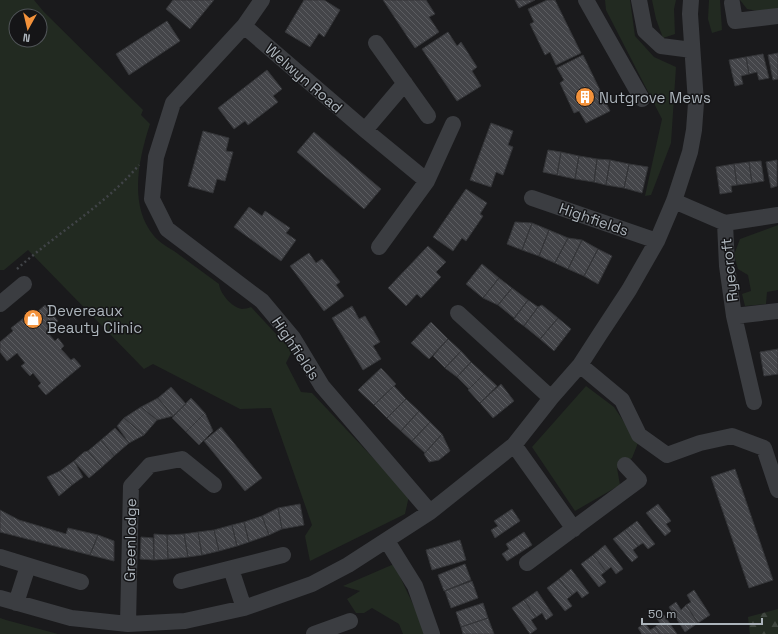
<svg xmlns="http://www.w3.org/2000/svg" width="778" height="634" font-family="'Space Grotesk',sans-serif">
	<defs>
		<pattern id="forest-firs" width="22" height="20" patternUnits="userSpaceOnUse"><rect width="22" height="20" fill="#222a21"/><path d="M5 1l3.5 6h-7zM16 11l3.5 6h-7z" fill="#3f463f"/></pattern>
		<pattern id="building-back-hatch" width="6" height="6" patternUnits="userSpaceOnUse"><rect width="6" height="6" fill="#444549"/><path d="M-1 5l2 2M0 0l6 6M5-1l2 2" fill="none" stroke="#5c5d61"/></pattern>
	</defs>
	<rect width="100%" height="100%" fill="#1a1a1c"/>
	<!-- grass -->
	<path fill="#222a21" fill-rule="evenodd" d="M0,0H34L44,12L143,110L141,115L150,124C139,158 128,205 154,236C159,242 167,247 174,251C189,262 204,273 219,284C220,293 231,307 242,309C244,309 249,308 251,307L292,351L286,363L301,392L312,393L409,496L405,514L310,561L305,536L312,525L271,408L240,409L153,364L144,369L28,250L4,270H0ZM16,16H40V40H16Z
		M605,0H630L635,36L654,57L676,67L671,143L651,195L645,196L662,119L606,10Z
		M652,0H676L674,9L675,34L663,38L656,19Z
		M709,0H720L722,30L712,33L708,19Z
		M740,0H778V8L762,12L747,9Z
		M778,225V290L767,292L766,304L745,306L742,294L751,291L748,275L738,269L734,255L740,239Z
		M586,386L614,407L638,443L632,458L617,468L620,485L575,511L532,447Z
		M394,564L427,634H403L399,624L372,608L364,613H356L347,599L360,591L343,586Z
		M0,618L6,620L58,634H0Z"/>
	<!-- forest -->
	<path fill="url(#forest-firs)" d="M778,609V634H750L748,617Z"/>
	<!-- building -->
	<path fill="url(#building-back-hatch)" stroke="#343538" d="M173,0H214L190,29L166,9Z
		M304,0H324L340,10L324,37L319,33L310,47L285,32Z
		M383,0H426L435,14L429,17L439,32L415,48Z
		M515,0H535L519,8Z
		M547,0H555L581,53L556,65L550,52L545,55L530,24L534,22L528,9Z
		M167,21L180,41L129,75L116,54Z
		M448,32L457,46L461,42L477,67L472,71L481,86L457,101L422,49Z
		M778,53V79L773,80L768,55Z
		M763,54L769,78L759,80L757,72L749,74L746,57Z
		M583,55L610,111L586,123L579,111L574,113L560,83L564,80L557,68Z
		M746,57L749,74L741,76L743,84L735,86L729,60Z
		M267,70L282,89L273,96L278,102L248,125L245,121L234,129L218,108Z
		M491,123L513,131L508,145L513,147L503,175L496,172L491,187L470,180Z
		M203,131L229,138L226,151L233,152L225,181L217,179L213,193L188,186Z
		M314,132L381,189L364,209L297,152Z
		M548,150L561,152L557,175L543,172Z
		M561,152L579,156L575,179L557,175Z
		M579,156L597,159L594,182L575,179Z
		M597,159L610,160L606,185L594,182Z
		M610,160L629,164L624,188L606,185Z
		M777,160V186L771,188L766,162Z
		M761,161L764,181L752,183L749,162Z
		M749,162L752,183L737,185L734,164Z
		M629,164L648,167L642,193L624,188Z
		M734,164L737,185L731,186L732,192L720,194L716,167Z
		M466,189L487,203L480,214L483,216L466,241L462,238L453,251L433,237Z
		M249,207L262,216L265,211L290,228L286,233L296,240L281,261L234,227Z
		M515,222L532,223L522,250L507,244Z
		M532,223L549,230L539,256L522,250Z
		M549,230L568,238L555,263L539,256Z
		M568,238L582,240L568,269L555,263Z
		M582,240L598,249L584,276L568,269Z
		M428,246L446,262L436,272L441,277L421,298L417,294L406,306L388,288Z
		M598,249L612,256L598,284L584,276Z
		M309,253L316,263L322,259L340,282L336,285L344,296L324,311L290,266Z
		M482,264L499,278L483,298L466,284Z
		M499,278L512,288L498,305L483,298Z
		M512,288L528,300L514,318L498,305Z
		M528,300L538,307L524,326L514,319Z
		M45,305L58,321L46,331L55,341L58,338L64,346L61,349L71,360L74,358L81,366L46,395L38,386L41,383L33,373L30,376L21,366L25,363L17,353L7,361L0,352V342L13,331L11,328L25,317L28,320Z
		M542,305L558,318L540,339L524,326L538,307Z
		M352,306L359,319L365,316L380,342L373,346L381,359L363,370L332,318Z
		M558,318L571,329L554,351L540,339Z
		M431,322L448,339L429,359L411,343Z
		M448,339L461,351L445,368L433,356Z
		M778,349V374L764,376L760,352Z
		M461,351L471,362L457,377L445,368Z
		M471,362L484,374L469,389L457,377Z
		M381,368L396,384L374,405L358,390Z
		M484,374L497,386L480,403L468,390Z
		M501,384L514,401L493,418L480,403Z
		M394,386L406,399L387,418L374,405Z
		M171,387L186,404L173,416L158,398Z
		M158,398L173,416L157,420L141,407Z
		M191,398L205,413L186,432L172,418Z
		M406,399L419,411L401,431L387,418Z
		M141,407L157,420L144,435L124,418Z
		M419,411L430,422L412,441L401,431Z
		M205,413L213,431L199,445L186,432Z
		M124,418L144,435L129,443L117,426Z
		M430,422L442,434L425,453L412,441Z
		M221,427L262,478L245,491L204,441Z
		M115,428L129,443L114,456L101,440Z
		M442,434L450,451L439,460L429,462L424,454Z
		M101,440L114,456L102,467L88,451Z
		M88,451L102,467L89,478L74,461L84,452Z
		M74,461L83,477L72,485L60,471Z
		M735,469L773,580L749,588L711,477Z
		M60,471L72,485L59,496L47,477Z
		M300,504L304,525L282,529L278,508Z
		M658,504L671,521L666,524L671,531L665,536L646,513Z
		M278,508L282,529L269,535L262,516Z
		M512,509L520,521L495,538L491,530L498,526L494,521Z
		M0,510L19,520L66,534L68,528L98,535L90,555L0,532Z
		M262,516L269,535L249,542L244,522Z
		M637,521L655,544L648,549L643,543L638,546L625,530Z
		M244,522L249,542L237,546L232,525Z
		M232,525L237,546L219,551L214,530Z
		M214,530L219,551L202,555L198,532Z
		M625,530L638,546L633,550L638,557L632,562L613,539Z
		M198,532L202,555L188,557L184,534Z
		M524,532L532,545L507,561L502,554L509,549L506,544Z
		M154,534L167,535L168,559L154,560Z
		M184,534L188,557L168,559L167,535Z
		M98,535L114,541V561L90,555Z
		M141,537L153,538L154,560L140,559Z
		M460,540L466,560L432,570L426,550Z
		M605,545L623,569L616,574L611,567L606,571L593,555Z
		M593,555L606,571L601,575L606,582L599,587L581,564Z
		M465,564L471,580L444,591L438,575Z
		M571,569L589,593L582,598L577,591L572,595L559,579Z
		M559,579L572,595L567,599L572,606L565,611L547,588Z
		M472,581L478,598L451,608L445,591Z
		M694,590L710,615L698,623L686,605L691,602L687,595Z
		M537,591L553,615L546,620L542,613L536,617L524,600Z
		M524,600L536,617L531,620L537,629L530,634L512,608Z
		M676,602L681,610L686,605L698,623L685,632L669,607Z
		M483,603L488,618L461,627L456,612Z
		M662,612L677,634H660L655,627L660,623L655,616Z
		M488,618L494,634H463L461,627Z
		M645,623L650,630L655,627L660,634H642L638,628Z"/>
	<g fill="none" stroke-linecap="round" stroke-linejoin="round">
		<!-- path -->
		<path stroke="#414448" stroke-width="2.5" stroke-dasharray="2 3" stroke-linecap="butt" d="M17,269C57,233 104,206 139,165"/>
		<!-- minor -->
		<path stroke="#3b3d41" stroke-width="16" d="M262,0L244,26L173,103L156,157L152,199L167,229L262,301L293,338L322,386L430,512
			M586,0L642,99
			M639,0L645,31L661,46L692,50
			M732,3L735,21L778,16
			M244,26L365,130L427,181
			M376,43L428,116
			M365,130L405,83
			M532,198L657,241
			M674,201L725,223L778,215
			M725,223L727,266L734,316L754,402
			M379,247L427,181L453,124
			M0,304L24,284
			M458,313L551,398
			M734,316L778,311
			M580,365L622,400L639,435L667,455L700,443L732,436L764,448L778,490
			M514,445L574,529
			M387,541L415,586L432,634
			M0,557L81,582
			M527,563L639,480L625,465
			M231,569L244,608
			M181,581L283,555
			M0,598L71,618L128,624L185,621L244,608L312,584L348,565L430,512L514,445L551,398L580,365L600,334L629,290L657,241L674,201L690,152L694,130L696,103L690,14L691,0
			M16,603L28,566
			M128,624L131,486L150,465L182,459L214,485
			M314,634L350,621"/>
	</g>
	<!-- icons -->
	<defs>
		<g id="building-disc" transform="scale(1)"><circle r="9.5" fill="#f3923b" stroke="#151517"/><path d="M-4-6H4V6H1V3H-1V6H-4ZM-2.5-4.3h1.7v1.8h-1.7ZM.8-4.3h1.7v1.8H.8ZM-2.5-1h1.7V.8h-1.7ZM.8-1h1.7V.8H.8Z" fill="#fff"/></g>
		<g id="shop-disc" transform="scale(1)"><circle r="9.5" fill="#f3923b" stroke="#151517"/><path d="M-5-2.5h2.3a2.7 3.5 0 0 1 5.4 0H5L5.5 6h-11ZM-1.5-2.5h3a1.5 2.3 0 0 0-3 0Z" fill="#fff"/></g>
	</defs>
	<g fill-rule="evenodd">
		<use href="#building-disc" x="585" y="97"/>
		<use href="#shop-disc" x="33" y="319"/>
	</g>
	<g text-anchor="middle" dominant-baseline="central" stroke-width="3" stroke-linejoin="round" paint-order="stroke">
		<!-- street labels -->
		<g font-size="15" fill="#acb4bb" stroke="#151517">
			<text transform="translate(304 78) rotate(41)">Welwyn Road</text>
			<text transform="translate(594 219) rotate(19)">Highfields</text>
			<text transform="translate(729 270) rotate(-96)">Ryecroft</text>
			<text transform="translate(296 348) rotate(56)">Highfields</text>
			<text transform="translate(130 540) rotate(-89)">Greenlodge</text>
		</g>
		<!-- poi labels -->
		<g font-size="15" fill="#acb4bb" stroke="#151517" text-anchor="start">
			<text x="599" y="97">Nutgrove Mews</text>
			<text x="47" y="310">Devereaux<tspan x="47" dy="17">Beauty Clinic</tspan></text>
		</g>
	</g>
	<!-- north arrow -->
	<g transform="translate(28 28) rotate(188)"><circle r="19" fill="#151517" stroke="#515559"/>
	<path d="M0-3L7 15L0 10L-7 15Z" fill="#f3923b"/>
	<text y="-6" font-size="11" font-weight="bold" text-anchor="middle" fill="#acb4bb">N</text>
	</g>
	<!-- scale -->
	<path d="M642 618v6h120v-6" fill="none" stroke="#acb4bb" stroke-width="2"/>
	<text x="648" y="618" font-size="12" fill="#acb4bb" stroke="#151517" stroke-width="3" paint-order="stroke">50 m</text>
</svg>
